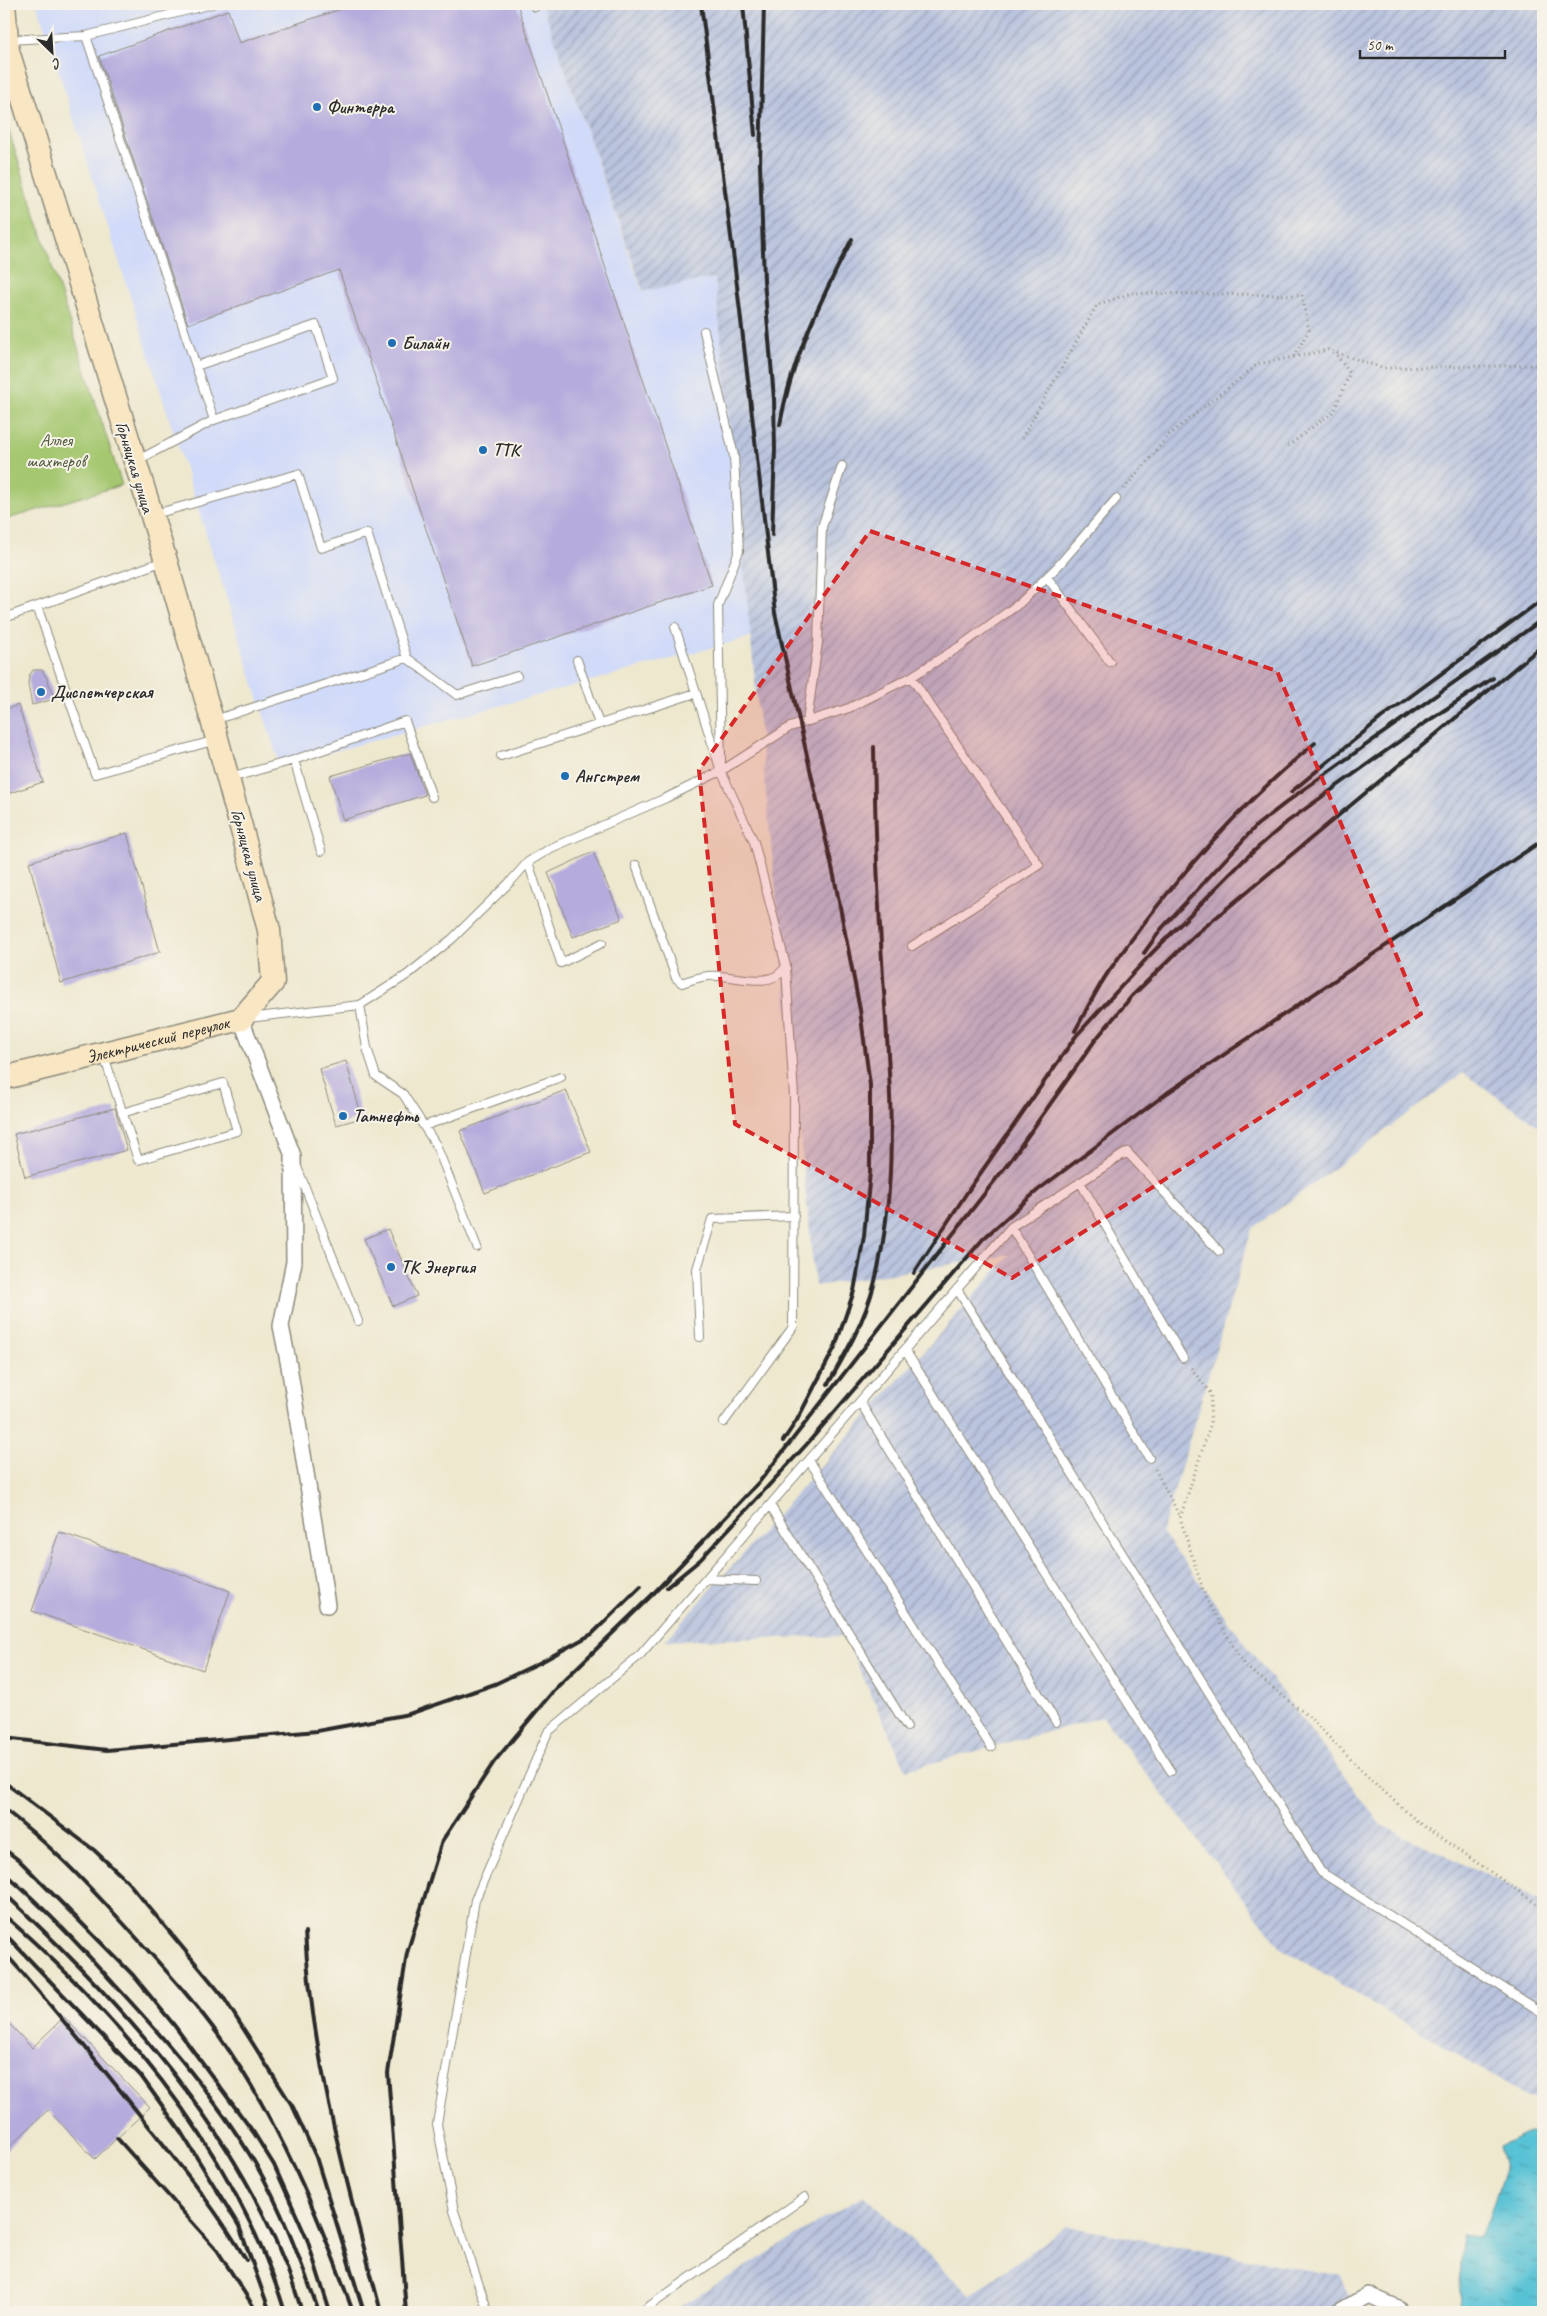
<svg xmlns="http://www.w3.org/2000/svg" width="1547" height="2316" font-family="Caveat,sans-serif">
	<defs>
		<pattern id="industrial-furrows" width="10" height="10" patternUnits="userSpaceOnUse" patternTransform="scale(1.25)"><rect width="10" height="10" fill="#bac4de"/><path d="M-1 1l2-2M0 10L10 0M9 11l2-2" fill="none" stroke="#979fb4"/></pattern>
		<pattern id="water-ripples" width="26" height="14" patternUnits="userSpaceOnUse" patternTransform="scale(1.25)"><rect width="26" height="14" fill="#59c2d5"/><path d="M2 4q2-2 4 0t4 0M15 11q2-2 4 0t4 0" fill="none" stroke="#4a9ead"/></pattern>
	</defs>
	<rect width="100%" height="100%" fill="#f7f3e8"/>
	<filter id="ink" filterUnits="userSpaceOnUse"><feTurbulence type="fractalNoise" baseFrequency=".02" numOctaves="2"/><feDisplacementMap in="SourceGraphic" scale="10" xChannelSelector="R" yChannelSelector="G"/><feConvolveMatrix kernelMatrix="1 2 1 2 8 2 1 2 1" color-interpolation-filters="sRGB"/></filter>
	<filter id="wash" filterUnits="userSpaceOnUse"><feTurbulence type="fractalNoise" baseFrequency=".0096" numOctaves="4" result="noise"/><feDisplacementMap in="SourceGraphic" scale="20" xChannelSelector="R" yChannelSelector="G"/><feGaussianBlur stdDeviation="1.12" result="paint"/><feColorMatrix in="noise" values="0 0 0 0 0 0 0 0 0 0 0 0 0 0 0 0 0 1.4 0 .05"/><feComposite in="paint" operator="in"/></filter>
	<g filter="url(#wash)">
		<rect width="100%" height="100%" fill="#eee8cf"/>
		<!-- built -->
		<path fill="#d0daf9" d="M37,4H542L642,291L715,278L751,637L280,766Z"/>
		<!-- industrial -->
		<path fill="url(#industrial-furrows)" d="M542,4H1543V1129L1463,1073L1252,1229L1162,1532L1381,1825L1543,1901V2098L1527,2097L1281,1948L1103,1717L906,1770L844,1636L665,1641L1010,1255L815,1286L715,278L643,291Z
			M863,2195L971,2295L1066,2226L1341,2276L1357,2312H671Z"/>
		<!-- green -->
		<path fill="#a5c770" stroke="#68794e" d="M4,116L122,485L4,520Z"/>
		<!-- water -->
		<path fill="url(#water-ripples)" stroke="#427680" d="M1529,2133L1543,2134V2312H1459L1462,2235L1478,2237L1488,2220L1505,2168L1500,2147Z"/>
		<g id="blocks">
			<!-- building -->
			<path fill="#b5abdd" d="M356,4H517L712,585L472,666L339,270L188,324L99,56L228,10L239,43Z
				M33,670H42L47,678L54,699L32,705L28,684L29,676Z
				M18,705L43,782L4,795V710Z
				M410,753L425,795L343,820L330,776Z
				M127,833L160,952L61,983L29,862Z
				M593,852L622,919L573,937L548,873Z
				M346,1061L362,1118L336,1125L319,1069Z
				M566,1090L591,1152L485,1193L460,1131Z
				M115,1108L127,1150L25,1177L14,1134Z
				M388,1229L417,1296L393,1306L364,1239Z
				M59,1532L230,1591L203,1670L32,1611Z
				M64,2017L150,2107L95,2159L48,2110L4,2152V2018L32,2048Z"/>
		</g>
	</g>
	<g filter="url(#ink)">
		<use href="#blocks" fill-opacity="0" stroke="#8c8a7d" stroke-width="1"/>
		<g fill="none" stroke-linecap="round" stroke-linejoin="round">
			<!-- lane casing -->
			<g stroke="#8c8a7d" stroke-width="10">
				<path id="lane" d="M534,4L535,7
					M86,36L214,420L138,460
					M8,40L86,36L212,4
					M704,331L734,456L739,551L718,605L721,762
					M196,366L316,325L333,378L214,420
					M155,514L298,474L321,548L367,533L407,658L457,695L517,676
					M1047,577L1110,662
					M37,606L95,774L216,740
					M4,618L164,561
					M577,660L599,724
					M911,677L1039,865L912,946
					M214,720L407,658
					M807,721L818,642L822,527L842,466
					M501,756L696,693
					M294,760L405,721L432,797
					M230,778L294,760L321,851
					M528,862L561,963L602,943
					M636,865L676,978L682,983C690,980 699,977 708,976C733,973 772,992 786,966L754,842L721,771L675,627
					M360,1005L407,975L452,939L511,881L528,862L551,848L666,798L721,771L790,727L849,708L911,677L959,647L1020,603L1058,566L1116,499
					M248,1018L360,1005L367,1048L376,1076L403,1094L436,1145L477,1247
					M104,1056L138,1160L237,1131L223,1083L122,1113
					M424,1126L561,1077
					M297,1167L358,1321
					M1080,1182L1183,1358
					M1011,1227L1149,1458
					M957,1289L1321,1872L1543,2013
					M700,1337L697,1269L712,1219L794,1216
					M905,1350L1171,1771
					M860,1402L1056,1722
					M724,1422L793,1327L794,1097L786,968
					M809,1460L991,1747
					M770,1505L907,1727
					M706,1579L756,1581
					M4,2309L6,2312
					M488,2312L454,2211L437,2124L475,1900L548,1732L640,1655L1011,1227L1127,1152L1219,1251
					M641,2312L805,2197"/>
			</g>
			<!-- street casing -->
			<g stroke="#8c8a7d" stroke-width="18">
				<path id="street" d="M241,1019L293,1156L294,1262L281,1326L289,1366L327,1605
					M1339,2312L1368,2295L1398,2308L1399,2312"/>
			</g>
			<!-- secondary casing -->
			<g stroke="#8c8a7d" stroke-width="25">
				<g id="secondary">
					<path id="s1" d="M4,1078L241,1019L273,982L269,930L212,720L166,561L8,51L4,4"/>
				</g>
			</g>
			<!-- path -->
			<path stroke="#8c8a7d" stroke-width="3" stroke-dasharray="1 4" stroke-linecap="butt" d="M1022,438L1097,305L1131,293L1302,295L1309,330L1294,356
				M1288,446L1334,411L1350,373L1335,353
				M1124,489L1169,435L1258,364L1328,350L1383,368L1543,365
				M4,528L7,538
				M1191,1368L1211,1394L1210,1426L1180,1518L1206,1599L1244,1665L1308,1716L1370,1779L1419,1823L1543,1908
				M1155,1469L1180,1517"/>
			<!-- lane -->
			<use href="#lane" stroke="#fff" stroke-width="8"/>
			<!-- street -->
			<use href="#street" stroke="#fff" stroke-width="15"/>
			<!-- secondary -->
			<use href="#secondary" stroke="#f9e7c3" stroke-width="22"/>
			<!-- rail -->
			<path stroke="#2b2b2b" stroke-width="4" d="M701,4L734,260L775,613L834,876L860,1010L870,1085V1172L864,1236L854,1291L835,1347L797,1420L783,1441
				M743,4L755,135
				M764,4L760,164L764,280L774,399L775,449L772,535
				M780,425C791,360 822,297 852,239
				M1291,792L1381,718L1543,599
				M1144,953L1162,928L1257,825L1300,792L1543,619
				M1075,1031C1086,1011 1096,990 1109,971C1167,888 1236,808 1315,743
				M914,1273L968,1191L1076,1036L1149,956L1246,858L1287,822L1422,725L1493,678
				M828,1384C846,1353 865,1320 874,1285C900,1184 890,1080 883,977C878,901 875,824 874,747
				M667,1587L700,1560L807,1444L983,1239L1038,1190L1167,1093L1543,840
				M4,1738L107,1750L317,1731L409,1714L495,1684L541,1662L592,1634L641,1586
				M4,1782L94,1850L128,1882L222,1995L293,2107L316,2157L364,2312
				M4,1809C48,1842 87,1884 124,1924C158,1962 193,1999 222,2040C280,2124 319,2216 353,2312
				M4,1849L20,1861L133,1975L174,2025L254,2133L274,2165L307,2239L330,2312
				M4,1873C44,1907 80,1946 115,1985C167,2041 216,2098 255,2163C282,2209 301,2262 319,2312
				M4,1893C128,2009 253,2146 302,2312
				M4,1915C126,2022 237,2155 285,2312
				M305,1932C312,2062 348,2187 381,2312
				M4,1933L141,2076L181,2132L239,2226L270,2312
				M4,1952C52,2006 98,2062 143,2119C179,2164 217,2210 246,2260
				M117,2138L217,2250L257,2312
				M406,2312L388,2073L407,1953L442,1841L494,1762L556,1688L652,1595L760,1481L1010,1161L1096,1039L1132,996L1195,935L1543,645"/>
		</g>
	</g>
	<!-- marked area -->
	<path fill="#d62828" fill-opacity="0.2" stroke="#d62828" stroke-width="4" stroke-dasharray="10 6" stroke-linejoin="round" d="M870,531L1277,671L1421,1014L1012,1278L735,1124L699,770Z"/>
	<!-- markers -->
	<g fill="#1f6fb2" stroke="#f7f3e8" stroke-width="2">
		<circle cx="317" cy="107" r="5"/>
		<circle cx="392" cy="343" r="5"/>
		<circle cx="483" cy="450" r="5"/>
		<circle cx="41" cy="692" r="5"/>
		<circle cx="565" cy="776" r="5"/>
		<circle cx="343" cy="1116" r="5"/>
		<circle cx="391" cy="1267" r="5"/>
	</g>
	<g text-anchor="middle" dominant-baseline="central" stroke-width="4" stroke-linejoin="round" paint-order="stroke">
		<!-- poi labels -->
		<g font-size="18" font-weight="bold" fill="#2b2b2b" stroke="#f7f3e8" text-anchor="start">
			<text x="327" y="107">Финтерра</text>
			<text x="402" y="343">Билайн</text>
			<text x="493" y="450">ТТК</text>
			<text x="51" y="692">Диспетчерская</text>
			<text x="575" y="776">Ангстрем</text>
			<text x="353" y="1116">Татнефть</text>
			<text x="401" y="1267">ТК Энергия</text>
		</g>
		<!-- park labels -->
		<g font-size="18" fill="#505a40" stroke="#f7f3e8">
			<text x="56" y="440">Аллея<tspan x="56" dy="21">шахтеров</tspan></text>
		</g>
		<!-- street labels -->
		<g font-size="18" fill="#2b2b2b" stroke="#f7f3e8">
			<text transform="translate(135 467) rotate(73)">Горняцкая улица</text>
			<text transform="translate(249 855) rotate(75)">Горняцкая улица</text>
			<text stroke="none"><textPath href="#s1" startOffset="158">Электрический переулок</textPath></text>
		</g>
	</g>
	<!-- margin -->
	<rect width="1547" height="2316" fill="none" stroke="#f7f3e8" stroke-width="20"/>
	<!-- north arrow -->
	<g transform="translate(52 52) rotate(155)" stroke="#f7f3e8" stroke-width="4" paint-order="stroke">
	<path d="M0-4L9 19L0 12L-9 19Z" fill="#2b2b2b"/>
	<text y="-8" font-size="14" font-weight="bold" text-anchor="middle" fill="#2b2b2b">С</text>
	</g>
	<!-- scale -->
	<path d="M1360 50v8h145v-8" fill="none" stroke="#2b2b2b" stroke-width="2.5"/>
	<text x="1367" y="50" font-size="15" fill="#2b2b2b" stroke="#f7f3e8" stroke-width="4" paint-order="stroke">50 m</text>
</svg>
